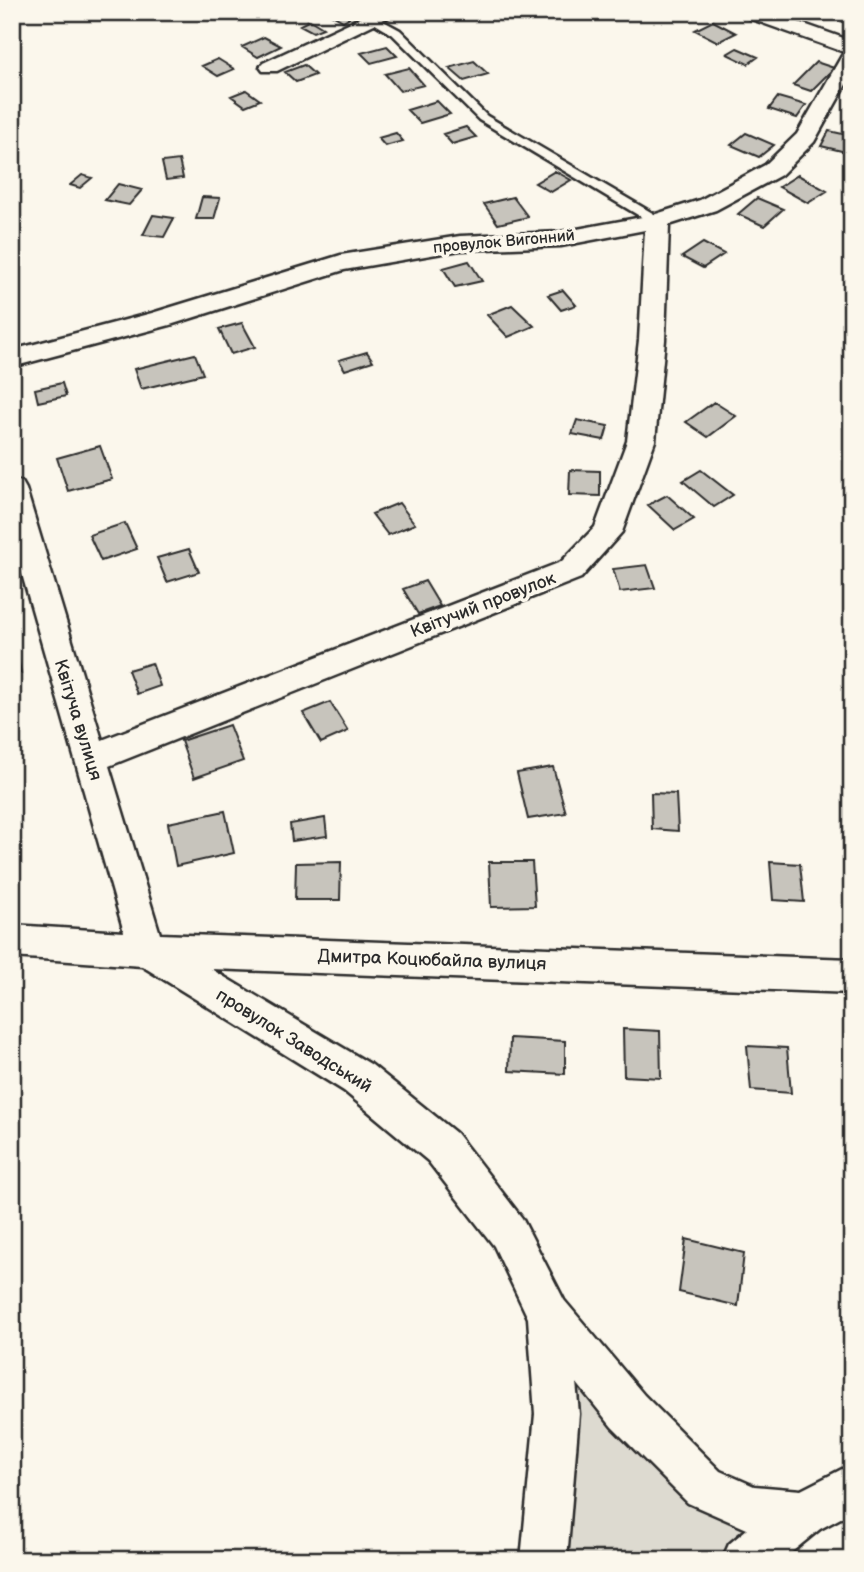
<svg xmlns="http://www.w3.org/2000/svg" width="864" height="1572" font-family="'Balsamiq Sans',sans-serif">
	<rect width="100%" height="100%" fill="#fbf7ec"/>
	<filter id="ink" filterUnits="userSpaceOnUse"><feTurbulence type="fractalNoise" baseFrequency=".0143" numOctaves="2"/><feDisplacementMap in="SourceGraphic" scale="14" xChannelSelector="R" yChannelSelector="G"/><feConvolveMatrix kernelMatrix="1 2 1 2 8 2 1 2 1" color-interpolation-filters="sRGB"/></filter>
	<g filter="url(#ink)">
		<!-- green -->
		<path fill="#dddad0" stroke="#84827e" stroke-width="2" d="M549,1315L724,1496L804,1513L745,1560H544Z"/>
		<!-- building -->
		<path fill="#c7c4bc" stroke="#2b2b2b" stroke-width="2" d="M359,12L343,21L329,13L331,12Z
			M776,12H808L801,20Z
			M310,20L323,28L313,32L300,25Z
			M713,21L736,33L718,42L695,30Z
			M264,37L281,46L258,57L242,47Z
			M387,46L397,56L371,63L361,53Z
			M737,48L758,57L748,64L727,54Z
			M218,59L234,69L218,76L202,66Z
			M474,61L488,74L464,81L449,68Z
			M816,62L834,68L811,91L793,85Z
			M304,65L315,75L296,82L285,72Z
			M409,68L424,85L400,91L385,74Z
			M246,90L260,100L245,106L231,96Z
			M778,97L806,105L797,118L769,109Z
			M437,101L450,114L420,123L407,110Z
			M466,127L476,137L452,144L443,134Z
			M829,131L852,136L850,153L821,146Z
			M396,133L403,141L385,146L378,138Z
			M746,133L774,145L759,157L731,145Z
			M179,160L183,178L166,180L162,162Z
			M555,171L571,180L551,192L535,183Z
			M82,175L92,178L80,188L70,185Z
			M798,175L827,191L808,203L779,187Z
			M118,184L142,190L129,205L105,200Z
			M202,197L220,198L214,219H196Z
			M513,197L528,217L498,224L484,204Z
			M757,198L783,209L764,226L738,214Z
			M153,215L174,218L164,237L143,235Z
			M703,243L724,254L703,268L682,257Z
			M469,261L482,281L455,287L443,268Z
			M563,290L576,305L561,310L548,295Z
			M512,305L534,326L508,337L487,315Z
			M242,323L255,347L231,354L219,329Z
			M367,352L373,361L345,370L339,360Z
			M195,354L203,374L141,389L134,369Z
			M62,383L66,396L38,402L35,389Z
			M714,402L736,416L708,437L686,422Z
			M577,420L608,426L604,440L572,434Z
			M100,446L112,479L68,491L57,458Z
			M570,470L600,471V496L569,495Z
			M701,470L733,495L714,507L683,481Z
			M667,495L694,519L675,530L648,505Z
			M399,503L415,524L388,535L372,514Z
			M125,523L137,549L101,561L89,535Z
			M189,549L199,572L167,582L157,558Z
			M647,565L655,588L620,592L613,569Z
			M425,581L440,606L418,614L403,589Z
			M16,648L21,673L12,675V649Z
			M152,663L160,686L137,694L128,670Z
			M330,702L348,731L321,743L303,713Z
			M229,725L243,761L194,778L181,741Z
			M553,767L566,813L528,819L517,773Z
			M651,793L676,794L678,831L652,829Z
			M225,811L234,853L176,866L168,823Z
			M325,818L327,836L292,841L290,824Z
			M846,846L852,847V888Z
			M341,862L340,900H295L296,863Z
			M489,862H532L535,906L491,907Z
			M770,862L800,864L804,902L773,900Z
			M623,1029L660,1031L661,1078L624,1076Z
			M510,1038L565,1041V1074L509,1071Z
			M747,1046L787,1048L791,1093L751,1090Z
			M686,1239L744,1253L738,1306L679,1292Z"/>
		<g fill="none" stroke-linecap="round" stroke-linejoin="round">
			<!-- lane casing -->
			<g stroke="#2b2b2b" stroke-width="5">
				<path id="lane" d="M376,17L400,30L487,116L661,218V224H653L479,120L392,34L372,22L371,20Z"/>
			</g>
			<!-- street casing -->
			<g stroke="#2b2b2b" stroke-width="5">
				<path id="street" d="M372,12H399L277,71H263L260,67L263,63Z
					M740,12H770L852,41V74L814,142L781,175L716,210L669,225L665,340L655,441L622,532L581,578L109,766L160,934L852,959V993L211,969L372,1065L456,1133L522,1218L564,1300L644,1395L720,1471L754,1486L801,1490L852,1464V1512L820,1529L782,1560H722L729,1544L747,1529L688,1503L612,1427L576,1382L579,1414L567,1560H521L535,1414L528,1318L494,1246L428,1161L344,1091L142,966L12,957V925L124,932L12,539V479L22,482L26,489L102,740L561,562L595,527L627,441L639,340L645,230L561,246L460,250L344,270L170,325L12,367V350L152,313L341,255L460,236L561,232L653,215L700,200L765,165L797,134L844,52L743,16Z"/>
			</g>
			<!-- lane -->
			<use href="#lane" fill="#fbf7ec" fill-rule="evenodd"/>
			<!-- street -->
			<use href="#street" fill="#fbf7ec" fill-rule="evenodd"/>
		</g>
	</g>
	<g text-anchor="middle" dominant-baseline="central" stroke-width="7" stroke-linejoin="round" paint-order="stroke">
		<!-- far-street labels -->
		<g font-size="16" fill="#2b2b2b" stroke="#fbf7ec">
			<text transform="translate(504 242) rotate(-5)">провулок Вигонний</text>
		</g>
		<!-- street labels -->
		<g font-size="18" fill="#2b2b2b" stroke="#fbf7ec">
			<text transform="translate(483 605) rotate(-21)">Квітучий провулок</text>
			<text transform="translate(78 720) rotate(73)">Квітуча вулиця</text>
			<text transform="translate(432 960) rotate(2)">Дмитра Коцюбайла вулиця</text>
			<text transform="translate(294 1041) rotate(32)">провулок Заводський</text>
		</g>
	</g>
	<!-- margin -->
	<rect width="864" height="1572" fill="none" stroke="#fbf7ec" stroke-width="42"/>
	<rect x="21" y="21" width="822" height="1530" fill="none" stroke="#2b2b2b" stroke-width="2.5" filter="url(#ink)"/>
</svg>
